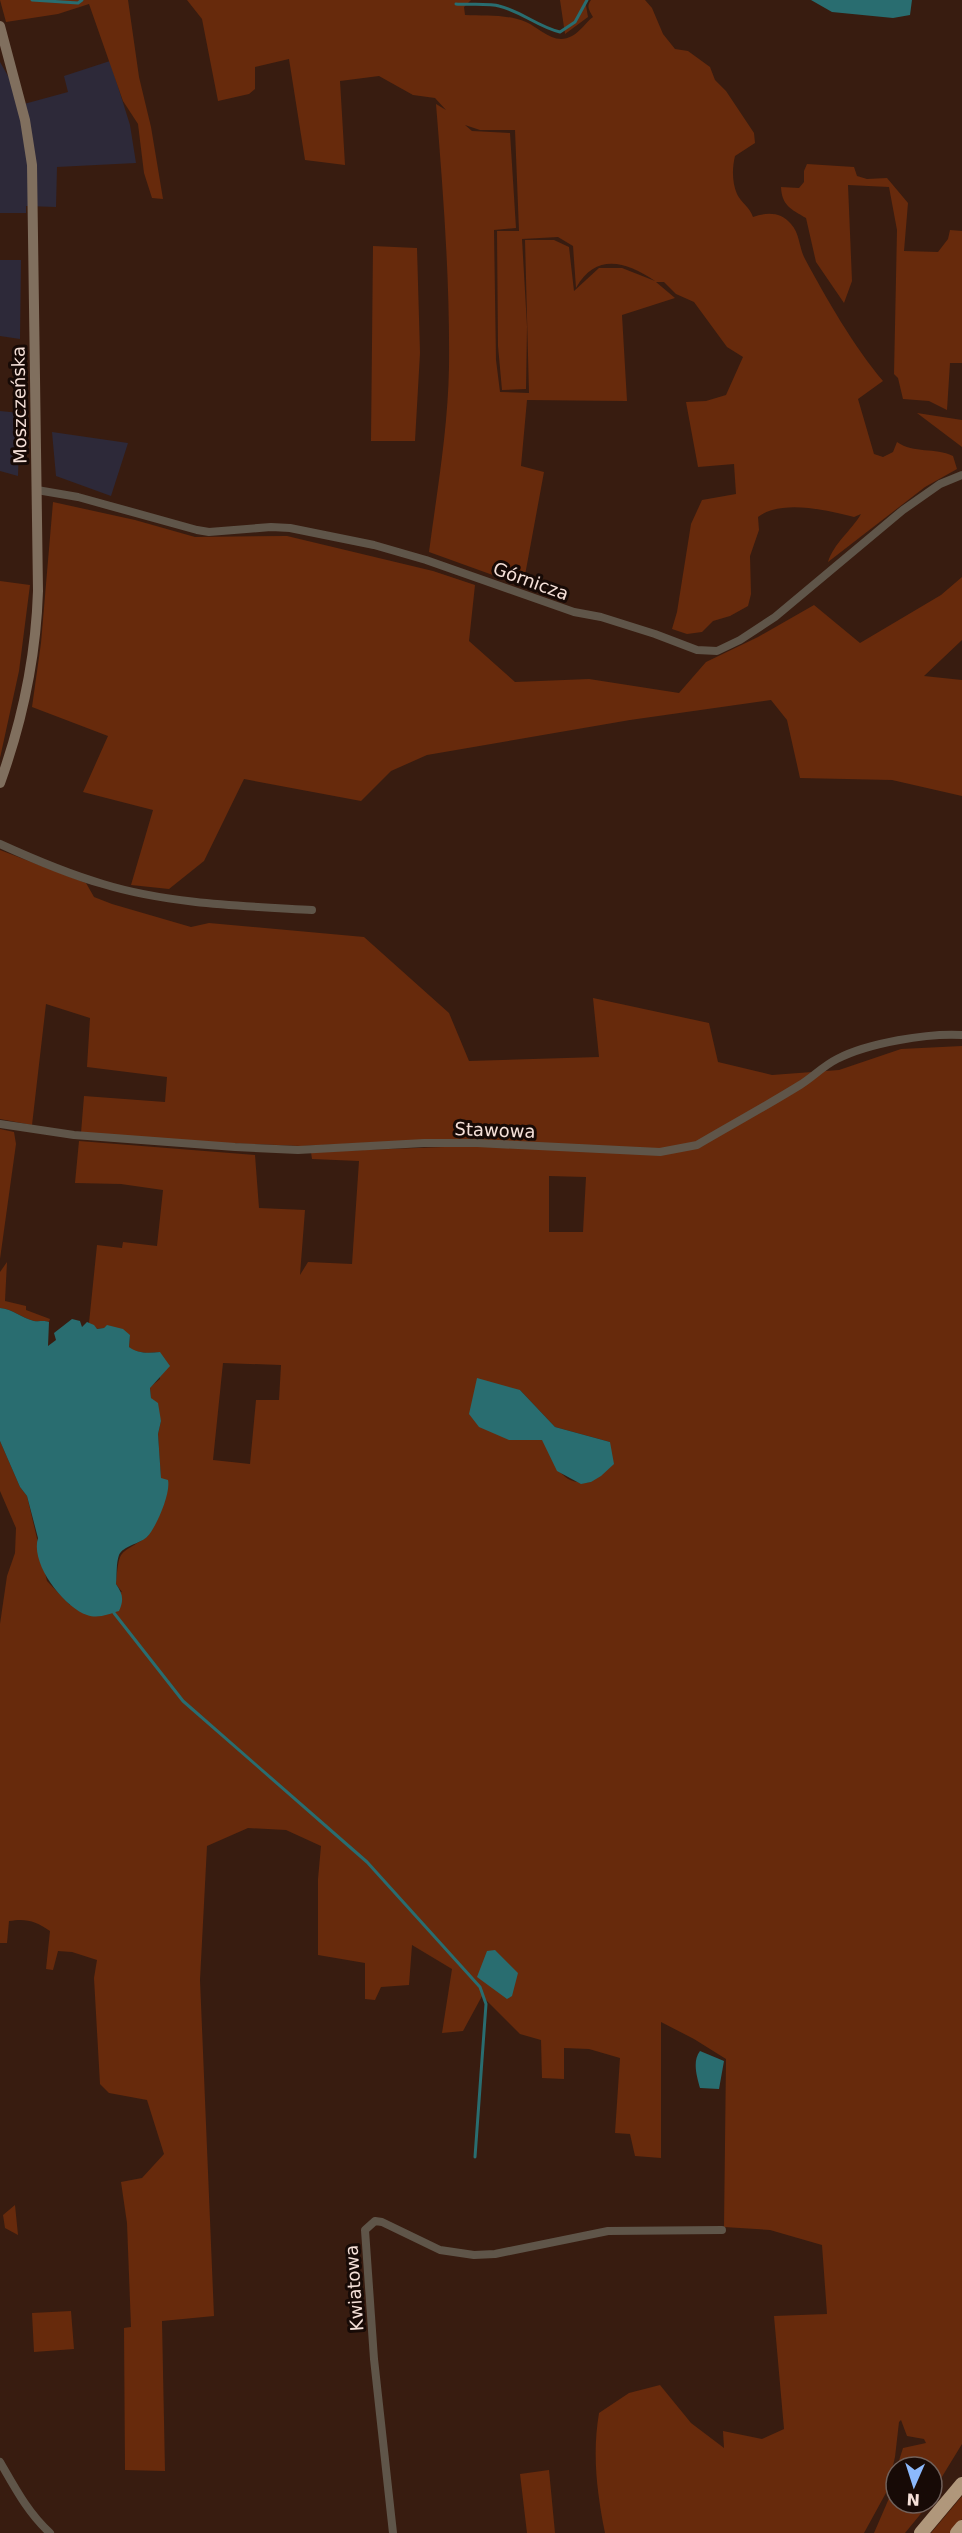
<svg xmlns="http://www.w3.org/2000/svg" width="962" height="2533" font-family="'DejaVu Sans',sans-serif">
	<rect width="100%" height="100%" fill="#381c10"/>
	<!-- industrial -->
	<path fill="#2d2939" d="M110,61L130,125L136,163L57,167L56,207L26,206V213H0V62L24,104L68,92L64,76Z
		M0,260H21L20,339L0,336Z
		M0,411L20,413L18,476L0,471Z
		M52,432L128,443L111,496L56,476Z"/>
	<!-- green -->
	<path fill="#672a0c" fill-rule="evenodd" d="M0,0H128L139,77L151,127L163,199L152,198L144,173L138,124L123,101L89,4L58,14L6,22Z
		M187,0H471L464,7L465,15C485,16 507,14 526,22C540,28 554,46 572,36C580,32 586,22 593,17C589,10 586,7 591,0H645L652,8L663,34L675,49L688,51L710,67L715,80L726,91L754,133L755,143L735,156C732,168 732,183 737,194C741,203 749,206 753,217C767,212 781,212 791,224C800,234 799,248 805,259C826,298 854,347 883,381L858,399L874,454L883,457L893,452L897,442C914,454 935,447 953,456L957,469L925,487L828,562C834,543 851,531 861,514L854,517C827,510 781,499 758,517L759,530L750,556L751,594L748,606L730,616L713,621L702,632L687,634L672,629L677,612L691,524L702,500L736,494L734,464L698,467L686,402L706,401L726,395L743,357L727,347L694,302L676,294L664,282H656L675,298L622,315L627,401L527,400L521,466L544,472L523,586L429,552C437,491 448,429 449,367C450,279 443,191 436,104L446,110L435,98L413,95L379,76L340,81L345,165L305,160L289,59L255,67V89L249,94L218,101L202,19ZM465,125L480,130H515L519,231H497L498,346L502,390L526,389L527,326L522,239L558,237L573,246L576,288C596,253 625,261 655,281L622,268H599L574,291L569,247L554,240H525L529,393L500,392L496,360L494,230L516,228L510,133L472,131Z
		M560,0H585L588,17L565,34Z
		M807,164L854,167L857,176L867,179L887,178L908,203L904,251L938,252L948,239L950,230L962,231V363H950L947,410L929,401L903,399L898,378L894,374L897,230L889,187L848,185L852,281L844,303L816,262L806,218C791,209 782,206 781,187L799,188L804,182V171Z
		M373,246L417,248L420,353L415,441H371Z
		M917,413L962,420V447Z
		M53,502L135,520L195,537L287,536L433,571L475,585L469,641L515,682L589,679L679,693L706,662L758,637L814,605L860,643L941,595L962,577V640L924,676L962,680V796L892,780L800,778L787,720L771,700L630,720L427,755L391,771L361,801L244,779L204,861L169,889L131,885L153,810L83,792L108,736L32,707L41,643Z
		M0,581L30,585L19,671L0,758Z
		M0,850L86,883L94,897L112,904L191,927L209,923L364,937L449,1013L469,1061L599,1057L593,998L709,1023L718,1062L772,1075L839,1070L901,1049L962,1046V2444L932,2493V2467H897L903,2448L926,2443L924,2439L907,2436L901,2420L899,2422L895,2457L887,2491L864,2533H605C597,2492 592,2455 599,2413L629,2393L660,2385L691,2423L724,2448L723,2431L762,2439L784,2429L774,2316L827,2314L822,2245L770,2230L724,2227L726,2059L694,2039L661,2022V2158L635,2156L630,2134L615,2133L620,2058L589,2049L564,2048V2079L542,2078L541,2040L520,2034L482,1996L463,2031L442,2033L452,1969L412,1945L409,1985L381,1987L375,2000L365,1999V1963L318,1955V1879L321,1846L286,1830L248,1828L207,1846L200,1980L214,2316L162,2321L165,2471L125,2470L124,2328L131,2327L127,2223L121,2182L142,2178L164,2154L147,2100L109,2093L100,2084L94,1978L97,1960L72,1952L58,1951L53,1970L46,1969L50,1931C36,1921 26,1918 9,1921L7,1943H0V1624L7,1576L15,1553L16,1528L0,1491V1441L20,1487L27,1496L47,1581L70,1605L122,1592L116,1584C120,1546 118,1557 148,1536L161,1479L158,1434L161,1421L151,1398L150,1387L160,1379V1352L147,1353L134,1351L129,1347L130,1335L104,1328L96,1329L89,1323L97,1245L122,1248L123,1242L157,1246L163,1190L121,1184L75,1183L79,1141L255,1155L259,1208L305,1210L300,1275L308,1262L352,1264L359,1161L312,1159L311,1152L471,1146L426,1140L301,1146L181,1141L81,1133L84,1096L165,1102L167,1077L87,1067L90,1018L46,1004L32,1125L0,1119ZM549,1176L586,1177L583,1232H549ZM223,1363L281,1365L279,1400H256L250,1464L213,1460ZM520,1390L555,1427L610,1442L591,1482C558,1487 556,1461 542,1439L509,1440Z
		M0,1129L14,1132L16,1144L0,1259Z
		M7,1262L5,1301L26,1306V1310L50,1319L49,1322C43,1320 40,1322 34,1321C21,1318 13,1309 0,1308V1272Z
		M15,2205L18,2235L5,2228L3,2215Z
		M71,2311L74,2349L34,2352L32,2313Z
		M549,2470L555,2533H527L520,2474Z
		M896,2471V2503L928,2505L905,2533H874L890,2496Z
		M962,2496V2519L950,2533H931Z"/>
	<!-- water -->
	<path fill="#296d70" d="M811,0H912L910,15L893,18L832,12Z
		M0,1308C13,1309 21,1318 34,1321C40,1322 43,1320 49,1322L48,1346L56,1340L54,1333L72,1319L80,1321L82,1327L87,1322L94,1325L97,1329L104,1328L107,1325L123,1329L130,1335L129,1347C138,1354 149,1353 160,1352L170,1366L150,1388L151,1398L158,1403L161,1421L158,1434L161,1478L168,1480C171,1493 156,1528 147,1537C139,1544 123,1546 119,1555C116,1563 117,1575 116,1584C123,1594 124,1600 119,1611C109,1614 98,1619 87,1615C64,1607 30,1564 38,1538L27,1496L20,1487L0,1441Z
		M477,1378L520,1390L555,1427L610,1442L614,1464L601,1476L591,1482L581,1484L557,1471L542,1440H509L479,1427L469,1414Z
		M495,1950L518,1973L512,1996L507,1999L477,1977L487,1951Z
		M700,2051L724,2061L719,2089L700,2088C697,2077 692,2061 700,2051Z"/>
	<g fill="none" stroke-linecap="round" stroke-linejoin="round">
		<!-- stream -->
		<path stroke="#296d70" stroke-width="3" d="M32,0L78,3L82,0
			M456,4C467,5 491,3 499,6C521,11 538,27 560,32L575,22L587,0
			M114,1613L183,1701L367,1862L480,1987L486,2004L475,2157"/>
		<!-- street -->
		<path stroke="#5f5549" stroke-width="8" d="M37,490L78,497L197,530L209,532L271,527L290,528L374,545L426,560L574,612L601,617L655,634L697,650L717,651L740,640L775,617L903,510L940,484L962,475
			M0,844C33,859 68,874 103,884C168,904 244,906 312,910
			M0,1124L74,1135L235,1147L298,1150L424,1143H477L660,1152L697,1145C731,1125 766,1106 800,1085C813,1077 823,1066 837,1059C868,1043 927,1033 962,1035
			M0,2462C15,2488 28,2513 50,2533
			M393,2533L374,2359L365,2230L375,2221L382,2222L440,2250L474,2255L495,2254L608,2231L722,2230"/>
		<!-- secondary -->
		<path stroke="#806f5e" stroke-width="10" d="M0,26L25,120L32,165L38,591C36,655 22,722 0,783"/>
		<!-- highway -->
		<path stroke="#b0977b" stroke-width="14" d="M921,2533L962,2484
			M957,2533L962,2527"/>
	</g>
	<g text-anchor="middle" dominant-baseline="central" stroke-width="6" stroke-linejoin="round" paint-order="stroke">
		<!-- street labels -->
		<g font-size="18" fill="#f5e0d8" stroke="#170a06">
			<text transform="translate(19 405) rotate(-91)">Moszczeńska</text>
			<text transform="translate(531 581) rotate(20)">Górnicza</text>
			<text transform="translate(495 1130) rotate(2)">Stawowa</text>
			<text transform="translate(354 2288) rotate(-94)">Kwiatowa</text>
		</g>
	</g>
	<!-- north arrow -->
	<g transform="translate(914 2485) rotate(183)"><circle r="28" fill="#170a06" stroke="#70605a" stroke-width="1.5"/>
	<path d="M0-4.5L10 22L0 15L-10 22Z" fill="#8cb9fc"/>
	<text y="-9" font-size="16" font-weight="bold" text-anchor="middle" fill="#f5e0d8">N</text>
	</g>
</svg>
